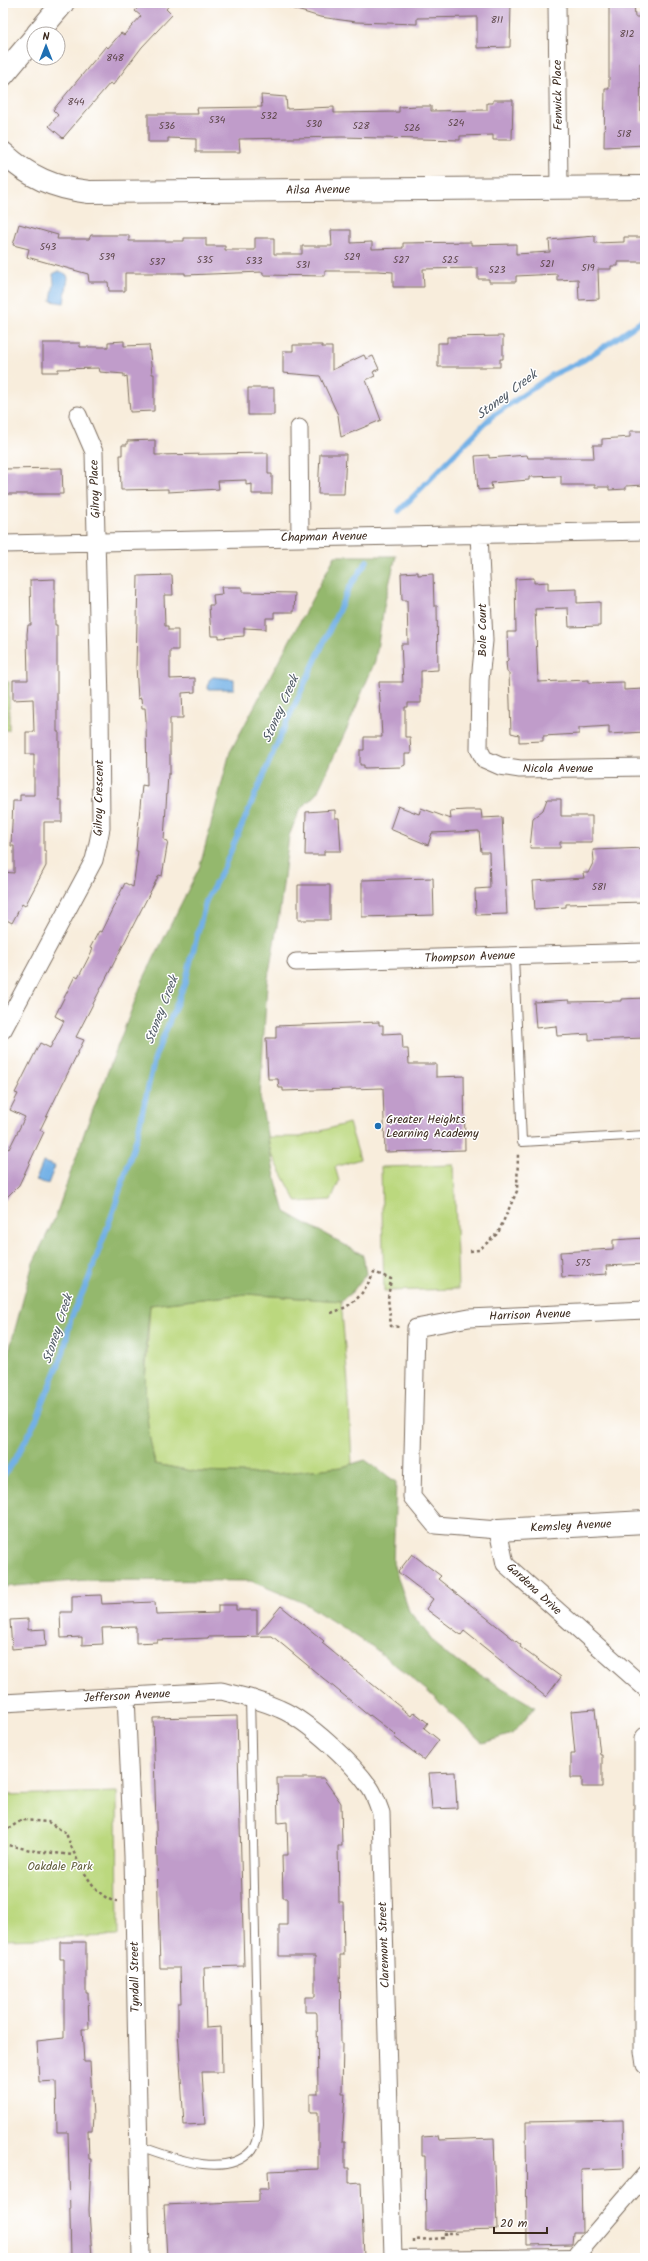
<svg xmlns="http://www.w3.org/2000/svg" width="648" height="2261" font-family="Kalam,sans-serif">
	<rect width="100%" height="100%" fill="#fff"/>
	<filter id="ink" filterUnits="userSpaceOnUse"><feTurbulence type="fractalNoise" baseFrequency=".025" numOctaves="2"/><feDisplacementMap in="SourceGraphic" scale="8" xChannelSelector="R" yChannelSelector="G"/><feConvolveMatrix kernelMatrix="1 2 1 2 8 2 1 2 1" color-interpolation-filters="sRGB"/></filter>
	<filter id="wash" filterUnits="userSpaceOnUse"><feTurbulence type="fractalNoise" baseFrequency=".012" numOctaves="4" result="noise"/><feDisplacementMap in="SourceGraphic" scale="16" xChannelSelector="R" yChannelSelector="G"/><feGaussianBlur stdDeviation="0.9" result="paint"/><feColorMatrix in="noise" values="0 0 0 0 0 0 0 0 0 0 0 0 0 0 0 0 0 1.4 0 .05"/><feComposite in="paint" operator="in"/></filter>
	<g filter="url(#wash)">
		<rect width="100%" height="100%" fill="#f8eddc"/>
		<!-- green -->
		<path fill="#bbd87e" stroke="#7b814e" d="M3,682H9V730H3Z
			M349,1123L360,1159L335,1167L339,1181L331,1200L297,1202L271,1153L268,1137H300Z
			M454,1165L458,1289L384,1291L381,1167Z
			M246,1294L341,1301L348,1383L352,1464L342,1467L274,1474L197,1472L155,1464L146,1420L145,1384L150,1305Z
			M117,1792L118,1936L3,1939V1795Z"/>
		<!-- forest -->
		<path fill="#94b86d" stroke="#687146" d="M335,556H396L385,601L375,661L349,724L317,793L299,811L289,836L280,909L267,984L260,1097L275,1177L285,1212L363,1255L366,1274L353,1291L341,1301L246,1294L150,1305C144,1358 142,1411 155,1464L197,1472L274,1474L342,1467L365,1460L396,1482L393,1563L409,1611L443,1653L535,1707L512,1734L483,1743L425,1689L373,1647L304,1603L251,1581L87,1580L3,1587V1373L33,1263L55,1218L86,1128L143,980L200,866L230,752Z"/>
		<!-- water -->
		<path fill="#73b1e6" stroke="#576e82" d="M59,271L67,275L68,278L64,303L51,301L54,283L53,274Z
			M213,677L234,679V689H208L209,680Z
			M43,1162L55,1166L48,1184L36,1180Z"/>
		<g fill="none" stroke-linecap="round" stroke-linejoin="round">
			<!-- stream -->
			<path stroke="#73b1e6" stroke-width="5.5" d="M399,511L491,417L552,375L584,360L645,319
				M3,1477L21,1449L37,1418L63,1354L71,1318L87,1283L113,1212L137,1136L155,1057L185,983L206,901L224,867L283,730L349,588L367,561"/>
		</g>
		<g id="blocks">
			<!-- building -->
			<path fill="#c09cca" d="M142,3H171L166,9L172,15L142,47L113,85L110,83L63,138L49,126L58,115L53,110L106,46L108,48L121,33L124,35L141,16L135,11Z
				M288,3H511L510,47L477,48V17L417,18V24L356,22L320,17L287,7Z
				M609,3H634L635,17H645V50L644,63H640L641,122H645V145L604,147L605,89H609Z
				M261,95L286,97L287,109L334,107V113L399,112V107L418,106H431V111L487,110V103H493V100H513L512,140H493V135L460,136V140L342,137L239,139L240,152H196V139L168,138V142H148V114H198L197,108L262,107Z
				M19,224L58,235L57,239H89L91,235H129V241H184V238H206V246H225V250H255V238H274V254H302V246H332L331,230H351V243L372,242V249L403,248V243L471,242V245L516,244V254L550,252L549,240L595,236V243L624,242V237H645V262H618V266H611V269H598L599,299L579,300L578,279L557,280V274L516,276V282H489V279H478V268L423,269L424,287H393V272L378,271H325V276L263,275V272L185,275V273H125V291H109L108,282H89L88,274L27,257L29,249L13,245Z
				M503,336V359H500V367H438V343H447V337Z
				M124,341V346L149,345L152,374H154V411L130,412L127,376L124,377V374L100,372L99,368L58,369V372H43V343H80V347H108V342Z
				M293,345H322V347H332V370L364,355L366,359L373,356L379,369L373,372L375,376L366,380L381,420L341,437L338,415L320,376L283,373V351H293Z
				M248,388H274V415H248Z
				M630,431H645V485L626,486V489L609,490V487H595V485H561V476L529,477V480L491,483L492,489L478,490L475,456L489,455V458L527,455L528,458H594L593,445H602V439L630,437Z
				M155,440V455L268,453V474H272V494H252V484L246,485V480L218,481L219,489L168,492V489L121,490L120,455H122V445H127V441Z
				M320,454H346L344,494H318Z
				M62,468L63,494H3V469Z
				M418,572V575L433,574L434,606H437L438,670L421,671V703H408V707H405V737H410L411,754H405V765L401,767L364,768V765H360V750H364V737H382L379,682H403L401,644H408L407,600H402L401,573Z
				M172,575L173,595H164L165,626H168V630H178V650H170V679L195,678V692L182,693L183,718H170V774H168L164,840L168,841L162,876L159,875L76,1037L84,1040L40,1130L44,1132L19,1185L3,1201V1145L9,1149L25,1117L10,1110L18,1094L15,1093L40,1043L50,1048L64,1021L55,1016L75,976L78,978L93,949L90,948L99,931L101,932L125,883L133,887L138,851H136L142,785L147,786L146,720L145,708H142L141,698L138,699L136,666L138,576Z
				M534,578V583L548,582V590L577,589V603L600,602V626L569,627L568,608L535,609L538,682L589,680V683L624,682V690L644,689L645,732L609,734V726L579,728V734L543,736V741L519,742V735L511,733L509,673L507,672L506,662L508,660L507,632H516L515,579Z
				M55,579V625H57V732H59V800H62V822H44V851H46V866L25,906L22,904L12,923L3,918V872L14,873V846H11L13,801H20V795H34V754H26V732H34L33,699L13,700V680H28L27,634L28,625H31L30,580Z
				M221,587H242V592L295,593L294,612H274V618H266V629L244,628V636L219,638V636H211L209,605H214L213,595L222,594Z
				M547,799H561V816H592V842H560V848H530L533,818L543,810Z
				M398,806L419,814L421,808L451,819L450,811L466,810H481L482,818L502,817L507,914L476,915L475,889L490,888L489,852H481L479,831L432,833L428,845L390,829Z
				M335,810V818H339L341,851H324V855H305L306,812Z
				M645,848V902L566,904V907L535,909L533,881L584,878L583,873H588L594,861L593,850Z
				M433,878L434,915L362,917V880Z
				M298,885H330V920H298Z
				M645,998V1038L589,1040V1034L557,1036L556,1026L536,1028L534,1002L569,1000V1002L621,1001V999Z
				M379,1022V1025H383V1034L402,1033L403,1049H408L409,1064H436V1077L464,1076L465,1150L385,1152L383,1088L283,1091V1088H279L278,1079H268L266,1038H276V1026Z
				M645,1238V1264L606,1266L607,1274L562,1277L560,1252L613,1249V1240Z
				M412,1554L441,1576L438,1579L521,1645L520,1647L561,1677L546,1697L464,1631L461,1635L426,1609L433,1599L398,1572Z
				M101,1595L102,1604L155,1602L156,1615L218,1613V1605H236V1610H257V1635L281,1606L324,1641L322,1643L411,1716L414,1712L428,1723L424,1728L439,1740L424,1760L394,1737L396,1735L370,1715L369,1716L272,1636L208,1637V1638L157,1640V1642L136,1643V1627L102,1628L103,1644L82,1645V1637L61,1638L60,1612H72V1596Z
				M28,1619V1630L45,1629L46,1646L12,1649L10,1620Z
				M595,1709L600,1755H602V1787H582V1778H571V1754H575L571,1711Z
				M237,1716L244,1966L204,1967L206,2028L221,2027L222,2072H202L205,2124L184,2125L178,2031V2003H181L180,1968H160L153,1718Z
				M455,1772L457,1808L432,1809L429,1773Z
				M277,1778H323L341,1803L342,1846H338L339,1902H343L344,1955H340L341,2043H343L342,2093H345L342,2142H345V2168H349V2183L361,2182L364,2258H167L164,2205L259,2201V2189H269L268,2171L318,2169V2112H310V2094H318L317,2014L316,2012H305V1997H315V1956H279V1925H287V1898H283L282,1855H288L287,1822L278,1823Z
				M60,1942H86V1993H88L89,2029H82L84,2062H90L93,2116L92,2131H88L89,2159H91L89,2210L92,2258H71L68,2132H57L56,2081L39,2082L37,2041L64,2038V1959H60Z
				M623,2120L624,2168L581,2170L582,2233H573L572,2244L527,2245L526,2122Z
				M438,2136L439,2140L494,2138L497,2229L426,2231L425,2156H422V2137Z"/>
		</g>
	</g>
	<g filter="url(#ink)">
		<use href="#blocks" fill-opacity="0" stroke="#7d6e60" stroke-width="1"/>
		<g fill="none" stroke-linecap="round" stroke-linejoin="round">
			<!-- lane casing -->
			<g stroke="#7d6e60" stroke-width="10">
				<path id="lane" d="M514,956L522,1142L645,1135
					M139,2146C169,2156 224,2180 251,2151C257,2145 258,2133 259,2125L250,1697
					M392,2255L578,2253"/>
			</g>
			<!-- street casing -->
			<g stroke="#7d6e60" stroke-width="19">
				<path id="street" d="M557,3L559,187
					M299,428L300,537
					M479,534L484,641L480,680L479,749L484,759L500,766L520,769L645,767
					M3,544L645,531
					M296,962L645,952
					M3,1030L94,860L98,843L101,828L100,702L94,452L78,415
					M645,1310L469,1318L416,1328L412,1497L435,1525L498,1530L505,1564L645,1688
					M126,1696L133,1856L141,2258
					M3,1703L221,1691C242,1696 261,1700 280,1709C308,1721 352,1762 370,1788C375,1795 378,1805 381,1813L393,2258
					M645,1736L643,1739V2051L645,2065
					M578,2253L645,2175"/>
			</g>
			<!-- secondary casing -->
			<g stroke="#7d6e60" stroke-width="24">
				<path id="secondary" d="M37,34L63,3
					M3,75L34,38
					M3,153C29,177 54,188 89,192L645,187
					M498,1530L645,1522"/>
			</g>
			<!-- path -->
			<path stroke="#7d6e60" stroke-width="2.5" stroke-dasharray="3 3" stroke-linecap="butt" d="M470,1251L479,1250L498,1233L517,1191L518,1154
				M331,1313C356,1305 363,1294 374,1272L391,1279L388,1298L391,1326L400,1327
				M3,1832L22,1820L48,1822L66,1833C72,1851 94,1901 117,1901
				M3,1844L35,1851L73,1855
				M414,2243V2240L445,2238V2233H459"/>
			<!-- lane -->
			<use href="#lane" stroke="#fff" stroke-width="8"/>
			<!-- street -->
			<use href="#street" stroke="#fff" stroke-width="17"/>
			<!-- secondary -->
			<use href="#secondary" stroke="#fff" stroke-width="22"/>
		</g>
	</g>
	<!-- markers -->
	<circle fill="#1f6fb2" stroke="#fff" stroke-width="1.5" cx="378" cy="1126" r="4"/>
	<g text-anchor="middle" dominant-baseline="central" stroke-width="3" stroke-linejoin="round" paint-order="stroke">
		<!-- number labels -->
		<g font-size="10" fill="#5c4649">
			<text x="497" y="20">811</text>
			<text x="627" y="34">812</text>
			<text x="115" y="58">848</text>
			<text x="76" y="102">844</text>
			<text x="269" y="116">532</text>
			<text x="217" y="120">534</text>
			<text x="456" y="123">524</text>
			<text x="314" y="124">530</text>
			<text x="167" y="126">536</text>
			<text x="361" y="126">528</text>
			<text x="412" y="128">526</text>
			<text x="624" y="134">518</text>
			<text x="48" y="247">543</text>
			<text x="107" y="257">539</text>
			<text x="352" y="257">529</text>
			<text x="205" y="260">535</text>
			<text x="401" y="260">527</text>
			<text x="450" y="260">525</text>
			<text x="254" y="261">533</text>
			<text x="157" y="262">537</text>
			<text x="547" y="264">521</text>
			<text x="303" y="265">531</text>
			<text x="588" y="268">519</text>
			<text x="497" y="270">523</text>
			<text x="599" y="887">581</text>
			<text x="583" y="1263">575</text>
		</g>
		<!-- street labels -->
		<g font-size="12" fill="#3b2a1e" stroke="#fff">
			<text transform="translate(558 95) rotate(-91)">Fenwick Place</text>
			<text transform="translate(318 190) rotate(-1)">Ailsa Avenue</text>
			<text transform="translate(95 489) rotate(-92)">Gilroy Place</text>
			<text transform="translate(324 537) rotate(-1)">Chapman Avenue</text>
			<text transform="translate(482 630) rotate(-90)">Bole Court</text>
			<text x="558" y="768">Nicola Avenue</text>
			<text transform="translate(99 798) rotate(-89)">Gilroy Crescent</text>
			<text transform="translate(470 957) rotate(-2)">Thompson Avenue</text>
			<text transform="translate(530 1315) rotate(-2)">Harrison Avenue</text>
			<text transform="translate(571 1526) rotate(-3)">Kemsley Avenue</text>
			<text transform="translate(534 1589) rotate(43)">Gardena Drive</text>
			<text transform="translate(127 1696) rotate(-3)">Jefferson Avenue</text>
			<text transform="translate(384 1945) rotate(-92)">Claremont Street</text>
			<text transform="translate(135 1977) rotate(-91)">Tyndall Street</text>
		</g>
		<!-- poi labels -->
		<g font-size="12" fill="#3b2a1e" stroke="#fff" text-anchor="start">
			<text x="386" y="1119">Greater Heights<tspan x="386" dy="14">Learning Academy</tspan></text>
		</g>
		<!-- park labels -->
		<g font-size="12" fill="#615e3b" stroke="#fff">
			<text x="60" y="1866">Oakdale Park</text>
		</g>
		<!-- water labels -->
		<g font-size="13" font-style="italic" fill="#4f5964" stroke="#fff">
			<text transform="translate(507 395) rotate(-37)">Stoney Creek</text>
			<text transform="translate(281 709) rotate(-66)">Stoney Creek</text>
			<text transform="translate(162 1010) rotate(-69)">Stoney Creek</text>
			<text transform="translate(58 1329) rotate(-72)">Stoney Creek</text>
		</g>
	</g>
	<!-- margin -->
	<rect width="648" height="2261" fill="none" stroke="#fff" stroke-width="16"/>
	<!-- north arrow -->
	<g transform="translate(46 46)"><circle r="19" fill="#ffffff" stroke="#b1aaa5"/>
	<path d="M0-3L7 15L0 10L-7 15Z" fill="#1f6fb2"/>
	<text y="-6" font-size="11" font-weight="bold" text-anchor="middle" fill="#3b2a1e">N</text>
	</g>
	<!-- scale -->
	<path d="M494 2227v6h53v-6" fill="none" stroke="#3b2a1e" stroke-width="2"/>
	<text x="500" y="2227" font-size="12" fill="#3b2a1e" stroke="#ffffff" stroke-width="3" paint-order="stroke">20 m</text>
</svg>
